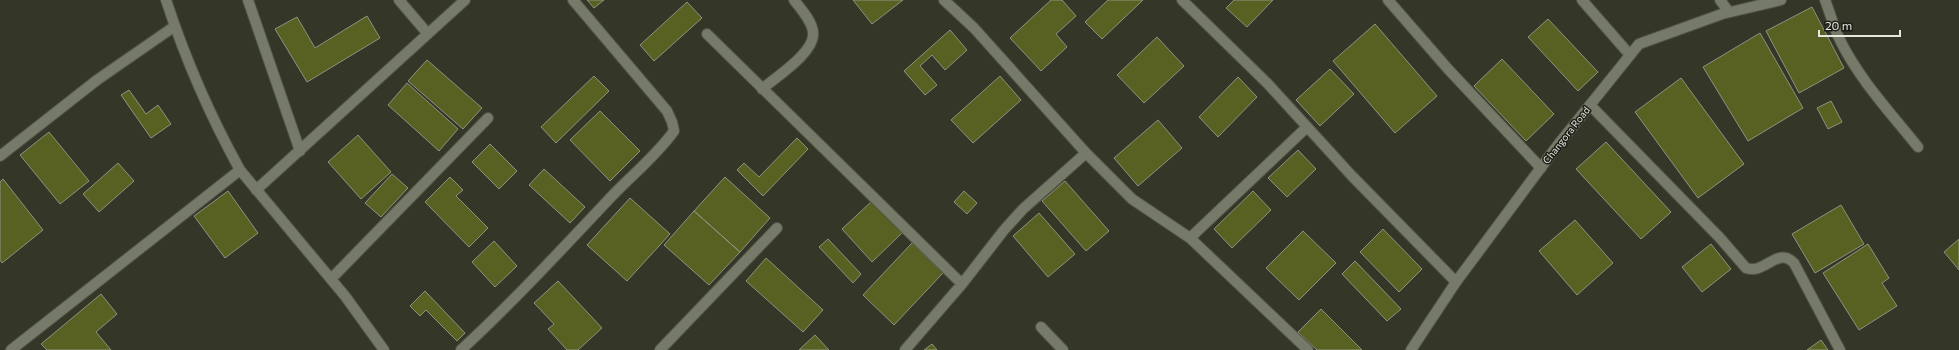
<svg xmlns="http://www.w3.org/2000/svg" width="1959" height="350" font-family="Commissioner,sans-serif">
	<rect width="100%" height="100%" fill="#343728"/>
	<!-- building -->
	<path fill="#586022" stroke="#8f9281" d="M587,0H604L594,8Z
		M853,0H903L872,24Z
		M1051,0H1062L1076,16L1056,34L1067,47L1041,71L1010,38Z
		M1108,0H1143L1102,39L1085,22Z
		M1234,0H1273L1247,27L1226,8Z
		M687,2L702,18L654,61L640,45Z
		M1812,7L1844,68L1799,93L1766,31Z
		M367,16L380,38L307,82L275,29L297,17L315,48Z
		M1548,19L1598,72L1578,91L1528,37Z
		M1375,24L1437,96L1395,133L1333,61Z
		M950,30L967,50L945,70L932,55L920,66L937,85L925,95L904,71Z
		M1760,33L1803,108L1748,141L1703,67Z
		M1157,37L1184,66L1144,103L1117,75Z
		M1502,59L1554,114L1526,141L1474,86Z
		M427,60L482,108L463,129L408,81Z
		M1330,69L1354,94L1320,126L1296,100Z
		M594,76L609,91L556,143L541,127Z
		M1000,76L1021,100L973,143L951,120Z
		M1238,77L1257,97L1218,137L1199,117Z
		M1681,78L1744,164L1698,198L1635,112Z
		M407,83L458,129L439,151L388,105Z
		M129,90L146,114L158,105L171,124L151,138L121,95Z
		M1831,101L1842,122L1828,129L1817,108Z
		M600,111L640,151L610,181L570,140Z
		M1158,120L1182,148L1138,186L1114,158Z
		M49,132L89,181L60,204L20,155Z
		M358,135L391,172L361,199L328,162Z
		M797,138L808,149L763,196L737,170L744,163L759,177Z
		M1606,142L1671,212L1641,239L1576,169Z
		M490,144L517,171L499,189L472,162Z
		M1298,150L1316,169L1287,197L1268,178Z
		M118,163L134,181L99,212L83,194Z
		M544,169L585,207L570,223L529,185Z
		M392,174L408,188L381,217L365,203Z
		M450,177L463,190L456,196L488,228L469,247L425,202Z
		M725,177L770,218L740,252L694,211Z
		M3,179L43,230L2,263L0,260V182Z
		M1065,181L1109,231L1086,251L1042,201Z
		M228,191L258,233L225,258L194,216Z
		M964,191L977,203L967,214L954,202Z
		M1253,191L1271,210L1232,248L1214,229Z
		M630,198L670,234L627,281L587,245Z
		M872,201L902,233L872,262L842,229Z
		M1841,205L1864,244L1815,273L1792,234Z
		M694,211L740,252L709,285L664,245Z
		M1039,213L1075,254L1048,277L1013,236Z
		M1575,220L1613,263L1577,295L1539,251Z
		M1383,229L1422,269L1399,292L1360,252Z
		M1303,231L1336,263L1299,300L1266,268Z
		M828,239L861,274L853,283L819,247Z
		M1959,239V270L1944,252Z
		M494,241L517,266L495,287L472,262Z
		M912,243L943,273L894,325L863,295Z
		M1711,244L1731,269L1702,292L1682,267Z
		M1868,244L1889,278L1882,283L1897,306L1859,330L1823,273Z
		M766,258L823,310L803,332L746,281Z
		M1355,261L1401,309L1387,321L1342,274Z
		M558,281L602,328L578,350H567L548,329L554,324L534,303Z
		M425,291L465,333L457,341L426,310L420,316L410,306Z
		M101,294L117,314L96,332L111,350H47L41,344Z
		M1321,309L1362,350H1317L1298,332Z
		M815,335L829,350H799Z
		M1821,340L1828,350H1807Z
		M932,344L937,350H924Z"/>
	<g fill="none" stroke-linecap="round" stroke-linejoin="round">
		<!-- minor casing -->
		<g stroke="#515346" stroke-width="12">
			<path id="minor" d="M166,0C186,61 209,114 240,170
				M248,0L300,151
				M399,0L428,34
				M944,0L974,28L1086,153L1132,199L1190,238L1308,350
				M1182,0L1268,84L1352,176L1456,282
				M1388,0L1448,69L1541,168
				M1582,0L1630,55
				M1720,0L1729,12
				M1825,0C1830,12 1833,26 1839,38C1858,78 1890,112 1918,147
				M707,34L962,284
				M762,89C776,77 816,52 813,32C812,21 801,9 794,0
				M1590,105L1720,238L1746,268C1765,275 1777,246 1794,263L1840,350
				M0,156L97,80L175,26
				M256,190L465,0
				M1190,238L1307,127
				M331,279L488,118
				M1041,327L1063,350
				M11,350L240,170L345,296L384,350
				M461,350C513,302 562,249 611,197C632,175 656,156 674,131L672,122L667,111L573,0
				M660,350L777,228
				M905,350L962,284L1004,230L1023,209L1086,153"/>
		</g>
		<!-- tertiary casing -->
		<g stroke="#515346" stroke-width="12">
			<path id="tertiary" d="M1411,350L1456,282L1557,146L1639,44L1722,14L1781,0"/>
		</g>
		<!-- minor -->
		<use href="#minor" stroke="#767a69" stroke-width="10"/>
		<!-- tertiary -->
		<use href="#tertiary" stroke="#767a69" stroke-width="10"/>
	</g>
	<g text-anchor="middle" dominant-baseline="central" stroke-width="3" stroke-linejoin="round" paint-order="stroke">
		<!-- street labels -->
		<g font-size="10" fill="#e6e8de" stroke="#1c1d17">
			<text transform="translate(1566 135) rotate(-52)">Changora Road</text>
		</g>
	</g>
	<!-- scale -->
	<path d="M1819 30v6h81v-6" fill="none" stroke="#e6e8de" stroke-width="2"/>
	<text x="1825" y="30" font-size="12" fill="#e6e8de" stroke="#1c1d17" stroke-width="3" paint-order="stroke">20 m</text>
</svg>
